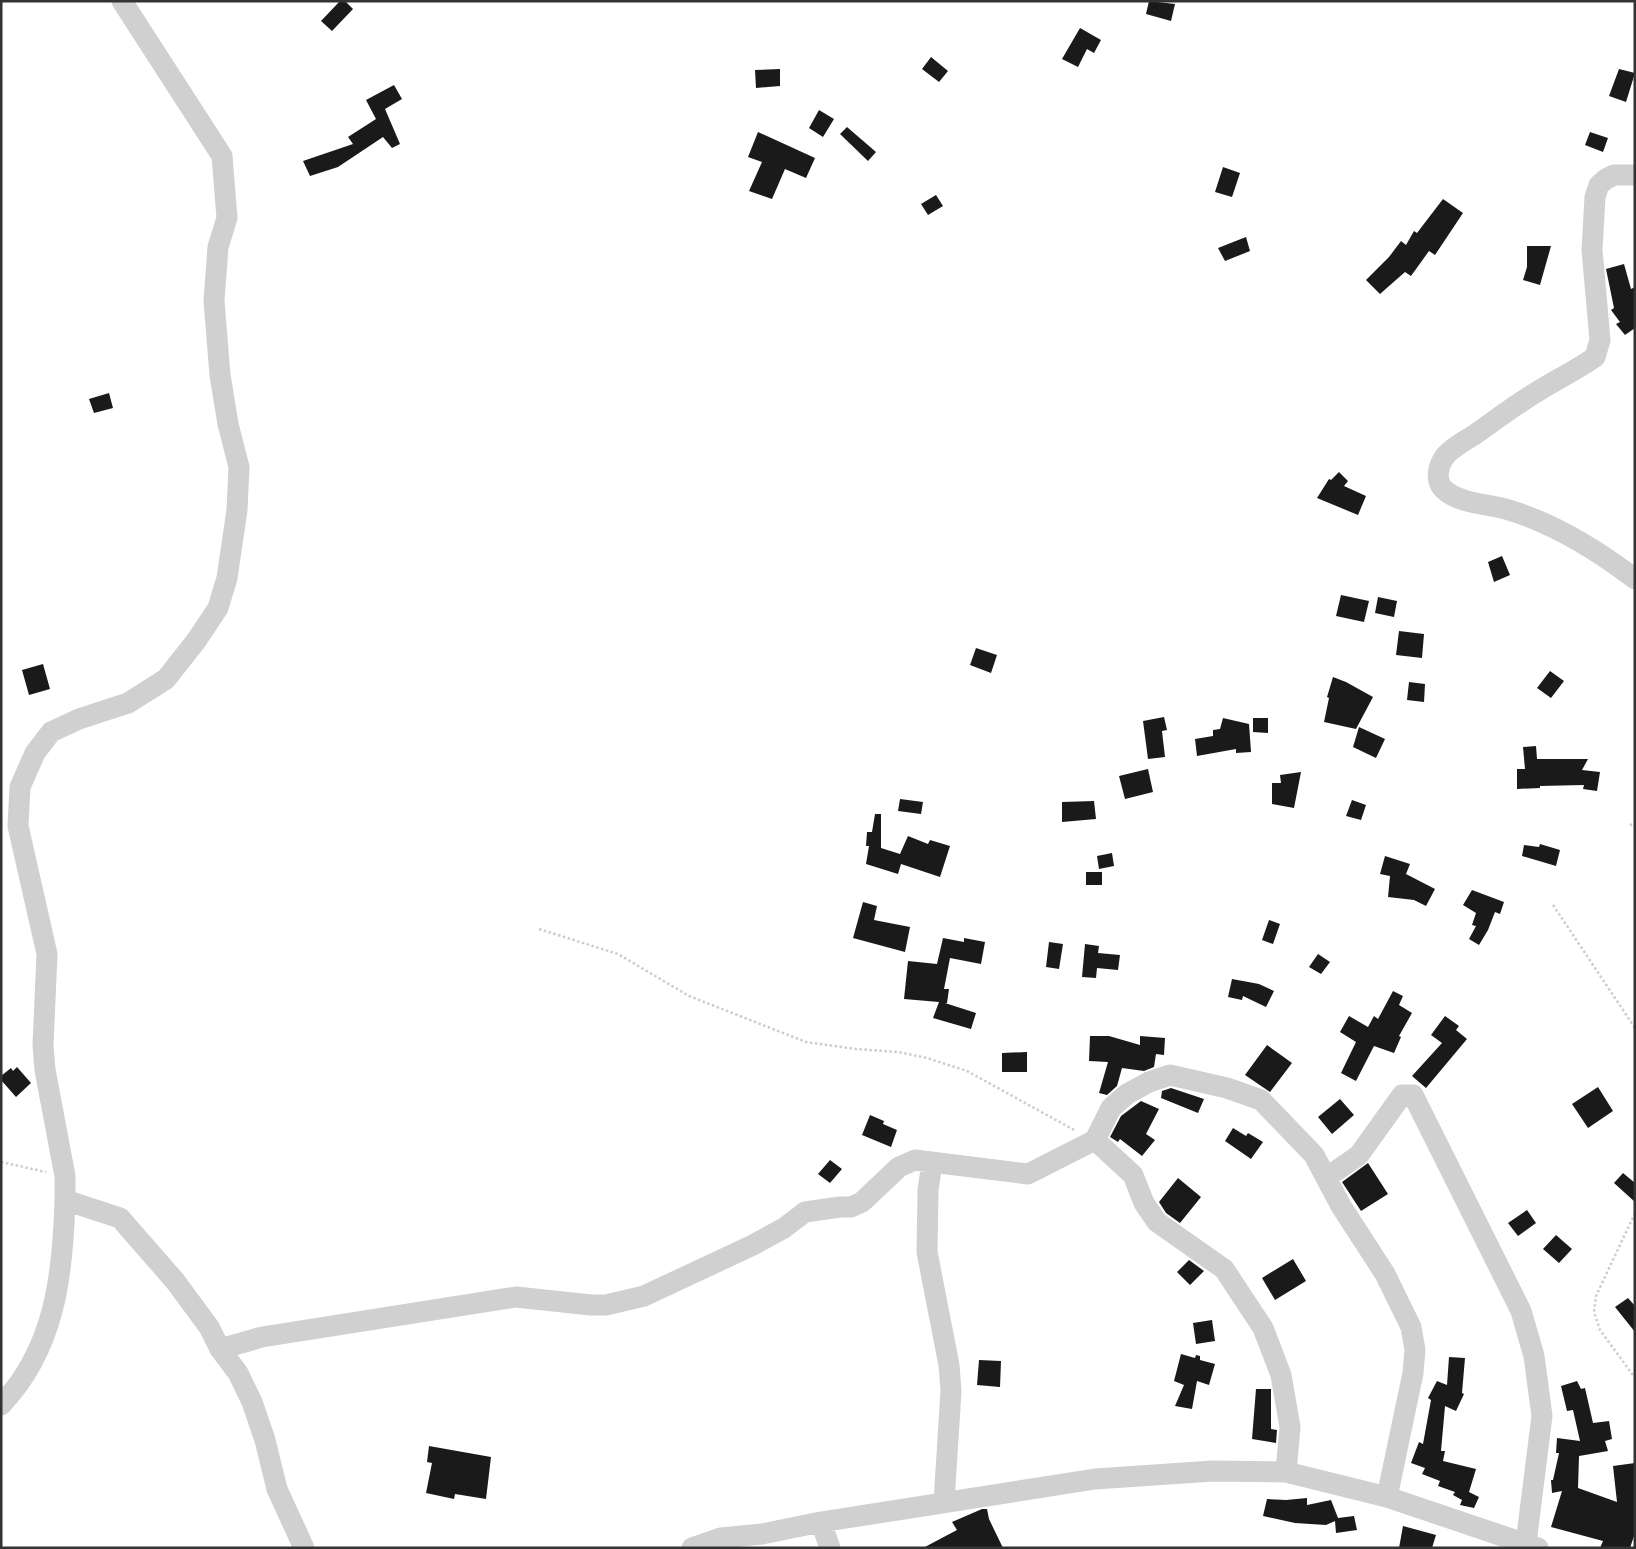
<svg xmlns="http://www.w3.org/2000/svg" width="1636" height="1549" font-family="Arial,sans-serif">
	<rect width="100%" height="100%" fill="#fff"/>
	<!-- building -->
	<path fill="#1a1a1a" d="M340,1H345L353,9L332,31L321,21Z
		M1149,1L1175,4L1171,21L1146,14Z
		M1080,28L1101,40L1094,53L1087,49L1078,67L1062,59Z
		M931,57L948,71L939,82L922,69Z
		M780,69V86L756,88L755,70Z
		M1619,69L1635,73L1626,102L1609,96Z
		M394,85L402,99L385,109L400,144L392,148L383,137L338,167L310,176L303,161L353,144L348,137L376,119L366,100Z
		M819,110L834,119L823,137L809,128Z
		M847,127L876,152L868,161L840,134Z
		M758,132L815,158L806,178L785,169L772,199L749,191L762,162L748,157Z
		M1590,132L1608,138L1603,152L1585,145Z
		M1223,167L1240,173L1232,197L1215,192Z
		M936,195L943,206L928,215L921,204Z
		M1443,199L1463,213L1435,255L1429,251L1411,276L1405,272L1380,294L1366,280L1389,257L1401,241L1406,245L1414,231L1417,233Z
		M1246,237L1250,251L1225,261L1218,248Z
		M1527,246H1551L1540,285L1523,280L1527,267Z
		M1624,264L1631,289L1635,287V328L1625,335L1616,324L1620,322L1611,310L1614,308L1606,269Z
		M109,393L113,408L94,413L89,399Z
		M1339,472L1348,481L1344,486L1366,496L1358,515L1317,498L1329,479L1331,480Z
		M1502,556L1510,575L1494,582L1488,562Z
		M1341,595L1369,601L1364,622L1336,616Z
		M1378,597L1397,601L1394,617L1375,613Z
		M1399,631L1424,634L1422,658L1396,655Z
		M976,648L997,655L991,673L970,665Z
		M43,664L50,689L29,695L22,670Z
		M1550,671L1564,681L1551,698L1537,688Z
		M1333,677L1346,682L1373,697L1356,729L1324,722L1329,698L1327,697Z
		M1409,682L1425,684L1424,702L1407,700Z
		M1164,717L1167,730L1162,731L1165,757L1148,759L1143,721Z
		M1223,718L1249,724L1251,752L1236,753V749L1197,756L1195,739L1213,736V730L1220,729Z
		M1253,718H1268V733L1253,732Z
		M1359,727L1385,739L1376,758L1353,747Z
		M1536,746L1537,759H1588L1582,770L1600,772L1597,791L1583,789L1584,785L1540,786V788L1517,789V769H1525L1523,747Z
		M1148,769L1153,792L1125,799L1119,776Z
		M1301,772L1294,808L1272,804V783H1281L1280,775Z
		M900,799L923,802L921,814L898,811Z
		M1352,800L1366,805L1361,820L1346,816Z
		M1094,801L1096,819L1062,822V802Z
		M875,814H881V848L900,854L908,836L928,844L930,840L950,846L940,877L901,864L898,874L866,864L869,846H866L867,832H872Z
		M1540,844L1560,850L1556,866L1522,856L1524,845L1539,847Z
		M1112,853L1114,866L1099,869L1097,856Z
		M1385,856L1410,864L1406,874L1435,889L1426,906L1414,900L1388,897L1390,876L1380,874Z
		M1086,872H1102V885H1086Z
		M1472,890L1504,902L1500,914L1495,912L1488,930L1479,945L1469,939L1476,926L1472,925L1476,913L1463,905Z
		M863,902L877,906L874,920L910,927L905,952L853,938Z
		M1269,920L1280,924L1273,944L1262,940Z
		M943,938L964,942V938L985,942L981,964L950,958L944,989H949L947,1003H945L976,1013L971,1029L933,1018L939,1002L904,999L908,961L937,964Z
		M1049,942L1063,944L1059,969L1046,967Z
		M1085,944L1099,946L1098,953L1120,955L1118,970L1097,968L1096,978L1082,977Z
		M1318,954L1330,962L1321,974L1309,967Z
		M1232,979L1259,984L1274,991L1266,1007L1243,996L1242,1000L1228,997Z
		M1393,991L1403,996L1399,1005L1412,1013L1399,1036L1401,1037L1394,1053L1374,1046L1356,1081L1341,1073L1356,1042L1340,1032L1349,1016L1368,1027L1374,1016L1378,1019Z
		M1445,1016L1459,1026L1456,1030L1467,1039L1426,1088L1412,1076L1442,1043L1431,1035Z
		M1090,1036H1109L1140,1045V1036L1165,1038L1164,1055L1156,1054L1154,1067L1144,1071L1122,1068L1117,1086L1107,1095L1099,1093L1108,1062L1089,1061Z
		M1267,1045L1292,1063L1270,1092L1245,1075Z
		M1027,1052V1072H1002V1053Z
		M17,1067L31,1083L16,1097L1,1080V1076L11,1068L13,1071Z
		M1598,1087L1613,1111L1588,1128L1572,1104Z
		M1171,1088L1204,1099L1198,1113L1161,1098L1162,1091Z
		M1340,1099L1354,1115L1332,1134L1318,1117Z
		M1141,1101L1159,1109L1146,1134L1155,1140L1142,1156L1120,1139L1118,1142L1110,1137L1121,1116Z
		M870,1115L884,1121L883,1124L897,1130L891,1147L862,1135Z
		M1233,1128L1246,1136L1248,1133L1263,1142L1251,1159L1225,1141Z
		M830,1160L842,1169L830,1183L818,1174Z
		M1368,1163L1388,1194L1361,1211L1342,1182Z
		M1623,1173L1635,1183V1202L1614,1183Z
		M1178,1178L1201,1197L1180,1223L1166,1213L1159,1202Z
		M1527,1210L1536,1223L1518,1236L1508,1223Z
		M1556,1235L1572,1249L1559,1263L1543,1249Z
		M1293,1259L1306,1281L1275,1300L1262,1278Z
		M1189,1260L1204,1271L1190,1285L1177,1272Z
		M1628,1298L1635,1306V1332L1615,1307Z
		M1212,1320L1215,1341L1196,1344L1193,1323Z
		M1181,1354L1195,1358L1196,1355L1200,1356V1360L1215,1364L1209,1385L1197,1381L1192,1409L1175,1406L1184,1385L1174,1381Z
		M1449,1357L1465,1358L1462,1393L1464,1394L1456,1411L1445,1406L1441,1451H1445L1443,1461L1476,1469L1469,1492L1479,1497L1474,1508L1460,1505L1462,1500L1453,1495L1455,1492L1438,1486L1440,1481L1422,1474L1425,1468L1411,1463L1419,1442L1423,1444L1431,1400L1428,1398L1437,1381L1447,1385Z
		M979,1360L1001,1361L1000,1387L977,1385Z
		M1577,1381L1581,1389L1585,1388L1593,1423L1609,1421L1612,1439L1605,1441L1608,1451L1579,1456L1578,1488L1617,1502L1613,1466L1635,1463V1533L1630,1548H1600L1603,1541L1551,1527L1562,1491L1552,1493L1551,1480H1553L1559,1453H1556L1557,1438L1580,1441L1573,1410L1567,1411L1561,1386Z
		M1256,1389H1271V1429L1277,1430L1276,1443L1252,1439Z
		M429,1446L491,1457L486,1499L455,1494L454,1499L426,1493L432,1463L427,1462Z
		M1307,1498V1505L1331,1500L1338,1518L1354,1516L1357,1530L1336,1533L1335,1521L1326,1525L1295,1523L1263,1516L1267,1499L1286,1500Z
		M982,1509H987L989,1519L1003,1548H923L957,1530L952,1522Z
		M1403,1526L1436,1535L1432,1548H1399Z"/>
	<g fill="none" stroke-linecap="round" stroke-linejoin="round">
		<!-- path -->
		<path stroke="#cdcdcd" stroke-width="2.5" stroke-dasharray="2.5 2.5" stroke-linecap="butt" d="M1630,824L1635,828
			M1553,905L1635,1028
			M539,929L618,954L689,996L806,1042L856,1049L898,1052L927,1058L967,1071L1076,1131
			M1,1162L46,1172
			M1635,1213L1596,1296L1594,1312L1600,1330L1635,1378"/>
		<!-- minor -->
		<path stroke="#d0d0d0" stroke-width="21" d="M1635,175H1614L1606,179L1599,185L1595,197L1592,250L1600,340L1595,357C1578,369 1558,379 1540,390C1518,403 1498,418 1477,433C1467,440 1454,446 1446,455C1437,466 1434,483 1447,492C1463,504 1490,504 1509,510C1555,524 1597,550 1635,579
			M1095,1140L1133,1175L1144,1203L1157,1222L1224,1269L1263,1328L1281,1375L1290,1427L1286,1472
			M932,1163L928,1190L927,1252L949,1365L951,1391L944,1502
			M1326,1178L1359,1155L1402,1095H1413L1521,1311L1534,1356L1542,1416L1526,1543
			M65,1200V1176L45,1070L43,1045L47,954L18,826L20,787L35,753L51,732L79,719L128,703L166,679L196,641L218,608L227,578L237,510L239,467L228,424L220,375L214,301L218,247L227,218L222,156L122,1
			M220,1349L262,1337L516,1297L591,1305H606L644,1296L753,1245L784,1228L805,1212L840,1207H851L862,1202L899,1167L915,1160L1028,1174L1095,1140L1111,1108L1127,1094L1149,1082L1170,1075L1227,1088L1261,1100L1314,1155L1341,1206L1385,1274L1411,1327L1415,1350L1413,1373L1387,1497
			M1,1405C55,1349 63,1274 65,1200L120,1218L175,1281L209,1327L220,1349L238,1373L252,1402L265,1440L277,1489L304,1548
			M821,1522L830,1548
			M692,1548L721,1538L762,1534L821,1522L1095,1479L1213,1471L1286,1472L1387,1497L1538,1548"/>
	</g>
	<!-- border -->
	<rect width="1636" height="1549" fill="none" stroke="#333333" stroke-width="5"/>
</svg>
